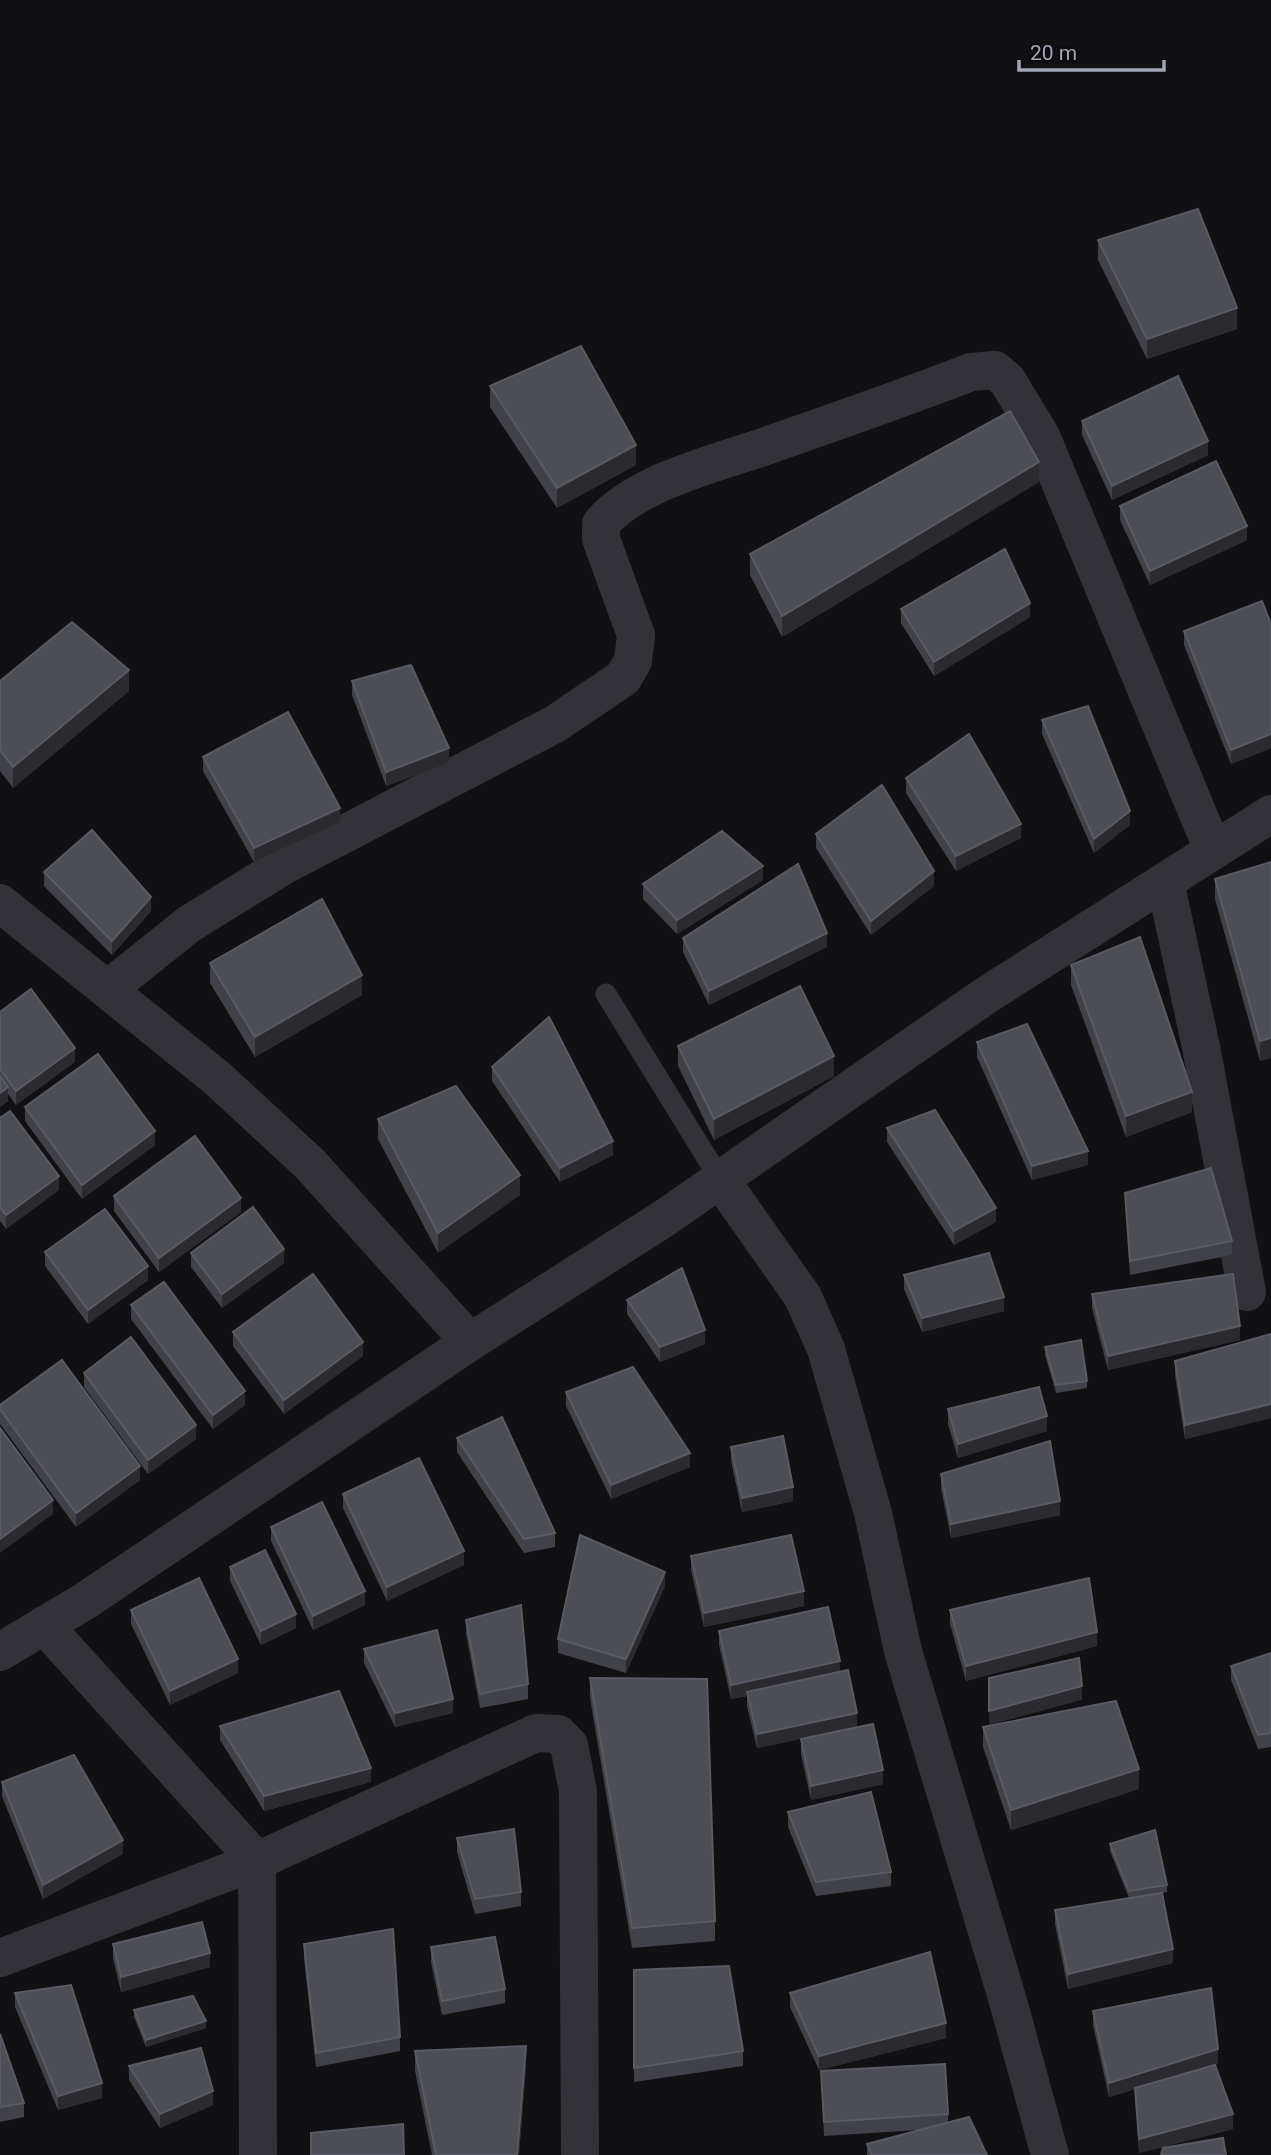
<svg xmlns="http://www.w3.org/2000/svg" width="1271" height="2155" font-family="Roboto,sans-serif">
	<rect width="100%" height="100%" fill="#111113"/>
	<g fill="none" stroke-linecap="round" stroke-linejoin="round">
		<!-- lane -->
		<path stroke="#323238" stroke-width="21" d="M606,994L720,1179"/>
		<!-- street -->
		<path stroke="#323238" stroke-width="38" d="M1165,881L1201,1047L1247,1292
			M0,903L218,1079L310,1164L470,1342
			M108,989L189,924L283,866L555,724L623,678L633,661L636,635L601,539V524C635,482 718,463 769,445C837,421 904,398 971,372L995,370L1007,380L1041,436L1213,850
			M720,1179L803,1297L826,1349L873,1513L903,1651L1008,2001L1050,2155
			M44,1625L257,1861L258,2155
			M0,1652L85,1601L470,1342L663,1219L985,996L1271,814
			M0,1958L257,1861L536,1733L558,1734L569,1745L578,1791L580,2155"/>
	</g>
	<!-- wall -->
	<path fill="#414249" d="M1098,240L1237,329L1147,359L1098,260Z
		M490,386L636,465L557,508L490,407Z
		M1082,421L1208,455L1112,500L1082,435Z
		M1039,482L782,637L750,575V554Z
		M1120,506L1247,540L1150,585L1120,520Z
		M901,609L1030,617L934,676L901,623Z
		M1271,624V748L1231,764L1184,645V631Z
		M0,681L129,691L13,788L0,771Z
		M352,681L449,763L386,786L352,695Z
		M1042,720L1130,825L1094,853L1042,734Z
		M203,757L340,822L254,862L203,771Z
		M906,778L1021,838L956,871L906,793Z
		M816,834L934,886L871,935L816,848Z
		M1271,862V1058L1260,1061L1215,899V879Z
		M44,872L151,911L112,955L44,886Z
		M763,880L677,934L643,899V884Z
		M683,938L827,947L709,1005L683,952Z
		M210,963L362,995L255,1057L210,983Z
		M1071,965L1192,1112L1126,1137L1071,985Z
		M0,1012L75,1062L16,1105L8,1094V1101L0,1107Z
		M977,1042L1088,1165L1032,1180L977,1057Z
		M678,1046L834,1076L714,1140L678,1066Z
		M492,1067L613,1155L560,1182L492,1081Z
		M25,1107L155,1145L82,1199L25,1121Z
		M0,1118L59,1190L6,1229L0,1221Z
		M378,1119L520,1195L438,1253L378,1139Z
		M887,1128L996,1222L954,1245L887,1142Z
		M1125,1193L1232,1241V1255L1130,1275Z
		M114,1196L241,1212L159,1272L114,1211Z
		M45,1252L148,1280L88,1324L45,1266Z
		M191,1253L284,1263L222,1308L191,1267Z
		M904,1275L1004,1311L922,1332L904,1289Z
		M1092,1294L1240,1340L1108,1370L1092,1308Z
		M627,1300L705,1344L660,1362L627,1314Z
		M131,1305L245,1405L213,1429L131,1319Z
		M233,1332L363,1356L284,1414L233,1346Z
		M1271,1334V1418L1185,1439L1175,1375V1361Z
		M1045,1347L1087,1381V1388L1056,1393L1045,1355Z
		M84,1373L196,1439L148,1474L84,1387Z
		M566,1392L690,1467L611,1499L566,1406Z
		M0,1405L140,1480L76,1527L0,1424Z
		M948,1409L1047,1431L958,1458L948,1424Z
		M457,1438L555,1533V1547L524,1553L457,1452Z
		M731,1447L793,1501L742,1512L731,1461Z
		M941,1474L1060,1515L951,1538L941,1488Z
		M343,1494L464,1565L387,1601L343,1508Z
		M271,1527L365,1605L313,1630L271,1541Z
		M691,1556L804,1606L704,1627L691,1570Z
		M230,1567L296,1628L261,1645L230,1581Z
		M665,1586L626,1673L558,1653V1639Z
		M131,1610L238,1673L170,1705L131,1624Z
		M950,1610L1097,1646L966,1681L950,1624Z
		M466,1620L528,1684V1699L480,1708L466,1634Z
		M719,1631L840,1671L857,1727L757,1748L747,1706V1696L731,1699L719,1645Z
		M364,1649L453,1713L395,1727L364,1663Z
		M1271,1653V1747L1258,1749L1231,1680V1666Z
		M590,1678L715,1921V1941L632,1948L590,1698Z
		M220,1726L371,1782L264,1811L220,1740Z
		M983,1727L1139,1789L1011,1830L983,1747Z
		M801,1739L883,1784L811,1800L801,1754Z
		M2,1782L123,1854L43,1899L2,1796Z
		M788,1812L891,1872V1886L816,1896L788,1827Z
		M457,1838L521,1892V1906L475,1914L457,1852Z
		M1110,1844L1167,1885V1892L1162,1893L1173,1963L1068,1989L1055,1924V1910L1129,1898L1110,1851Z
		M113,1944L210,1967L121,1992L113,1958Z
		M304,1944L400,2037V2051L316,2067L304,1958Z
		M431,1947L505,1989V2003L442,2015L431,1962Z
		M634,1970L743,2051V2066L634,2082Z
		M15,1993L102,2098L58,2110L15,2007Z
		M790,1993L946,2038L819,2070L790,2007Z
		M134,2010L206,2028L146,2047L134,2017Z
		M1093,2011L1218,2064L1192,2072L1233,2129L1139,2153L1135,2089L1109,2097L1093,2025Z
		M0,2034L24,2103V2117L0,2122Z
		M415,2051L526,2066L519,2155H432L415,2071Z
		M129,2066L213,2105L160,2128L129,2080Z
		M821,2071L948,2114V2122L987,2155H867V2144L918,2130L824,2136Z"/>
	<!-- shaded-wall -->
	<path fill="#2a2a2f" d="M1237,308V329L1147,359V339Z
		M1208,441V455L1112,500V486Z
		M636,445V465L557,508V488Z
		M1039,462V482L782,637V616Z
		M1247,526V540L1150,585V571Z
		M1030,603V617L934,676V662Z
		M129,670V691L13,788V767Z
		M1271,734V748L1231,764V750Z
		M449,748V763L386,786V772Z
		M340,808V822L254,862V848Z
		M1130,811V825L1094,853V839Z
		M1021,824V838L956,871V856Z
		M763,866V880L677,934V920Z
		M934,871V886L871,935V921Z
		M151,897V911L112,955V941Z
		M827,933V947L709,1005V991Z
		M362,975V995L255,1057V1037Z
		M1271,1038V1058L1260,1061V1041Z
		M75,1048V1062L16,1105V1091Z
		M834,1056V1076L714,1140V1119Z
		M8,1087V1101L0,1107V1093Z
		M1192,1092V1112L1126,1137V1116Z
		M155,1131V1145L82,1199V1185Z
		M613,1141V1155L560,1182V1168Z
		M1088,1151V1165L1032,1180V1166Z
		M520,1175V1195L438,1253V1233Z
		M59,1176V1190L6,1229V1215Z
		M241,1198V1212L159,1272V1258Z
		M996,1208V1222L954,1245V1231Z
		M284,1249V1263L222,1308V1294Z
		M148,1266V1280L88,1324V1310Z
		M1004,1297V1311L922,1332V1318Z
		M1240,1326V1340L1108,1370V1356Z
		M705,1330V1344L660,1362V1347Z
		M363,1342V1356L284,1414V1400Z
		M245,1391V1405L213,1429V1415Z
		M1271,1404V1418L1185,1439V1425Z
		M1047,1416V1431L958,1458V1444Z
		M196,1425V1439L148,1474V1460Z
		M690,1453V1467L611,1499V1485Z
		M140,1466V1480L76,1527V1513Z
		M793,1487V1501L742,1512V1498Z
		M53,1500V1514L0,1553V1539Z
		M1060,1501V1515L951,1538V1524Z
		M464,1551V1565L387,1601V1587Z
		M665,1572V1586L626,1673V1659Z
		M365,1591V1605L313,1630V1616Z
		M804,1591V1606L704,1627V1613Z
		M296,1614V1628L261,1645V1631Z
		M1097,1632V1646L966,1681V1666Z
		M238,1659V1673L170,1705V1691Z
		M840,1661V1676L747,1692V1696L731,1699V1685Z
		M1082,1686V1700L989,1725V1711Z
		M453,1699V1713L395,1727V1713Z
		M857,1713V1727L757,1748V1734Z
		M371,1768V1782L264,1811V1796Z
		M1139,1769V1789L1011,1830V1810Z
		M883,1770V1784L811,1800V1786Z
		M123,1840V1854L43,1899V1885Z
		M1173,1949V1963L1068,1989V1974Z
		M210,1953V1967L121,1992V1977Z
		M206,2021V2028L146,2047V2040Z
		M946,2023V2038L819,2070V2056Z
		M526,2046V2066L519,2155H517Z
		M1218,2049V2064L1109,2097V2083Z
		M102,2083V2098L58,2110V2096Z
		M213,2091V2105L160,2128V2114Z
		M1233,2114V2129L1139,2153V2139Z"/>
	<!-- building -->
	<path fill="#4c4d55" stroke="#595b64" stroke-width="2" d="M1198,209L1237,308L1147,339L1098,240Z
		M581,346L636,445L557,488L490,386Z
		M1178,376L1208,441L1112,486L1082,421Z
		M1010,411L1039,462L782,616L750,554Z
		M1216,461L1247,526L1150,571L1120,506Z
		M1005,549L1030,603L934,662L901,609Z
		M1262,601L1271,624V734L1231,750L1184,631Z
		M72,622L129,670L13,767L0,750V681Z
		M411,665L449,748L386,772L352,681Z
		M1088,706L1130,811L1094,839L1042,720Z
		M288,712L340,808L254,848L203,757Z
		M969,734L1021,824L956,856L906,778Z
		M882,785L934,871L871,921L816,834Z
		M92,830L151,897L112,941L44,872Z
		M722,831L763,866L677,920L643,884Z
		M1271,862V1038L1260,1041L1215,879Z
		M798,864L827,933L709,991L683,938Z
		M322,899L362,975L255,1037L210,963Z
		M1140,937L1192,1092L1126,1116L1071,965Z
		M800,986L834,1056L714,1119L678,1046Z
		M31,989L75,1048L16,1091L0,1069V1012Z
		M549,1017L613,1141L560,1168L492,1067Z
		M1027,1024L1088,1151L1032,1166L977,1042Z
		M98,1054L155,1131L82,1185L25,1107Z
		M0,1076L8,1087L0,1093Z
		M456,1086L520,1175L438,1233L378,1119Z
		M935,1110L996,1208L954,1231L887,1128Z
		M10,1111L59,1176L6,1215L0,1207V1118Z
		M195,1136L241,1198L159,1258L114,1196Z
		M1211,1168L1232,1241L1130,1261L1125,1193Z
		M253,1207L284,1249L222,1294L191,1253Z
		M105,1209L148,1266L88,1310L45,1252Z
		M989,1253L1004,1297L922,1318L904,1275Z
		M682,1268L705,1330L660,1347L627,1300Z
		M313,1274L363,1342L284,1400L233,1332Z
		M1233,1274L1240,1326L1108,1356L1092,1294Z
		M164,1282L245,1391L213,1415L131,1305Z
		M1271,1334V1404L1185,1425L1175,1361Z
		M131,1337L196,1425L148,1460L84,1373Z
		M1081,1340L1087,1381L1056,1385L1045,1347Z
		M62,1360L140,1466L76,1513L0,1409V1405Z
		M633,1367L690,1453L611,1485L566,1392Z
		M1039,1387L1047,1416L958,1444L948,1409Z
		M502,1417L555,1533L524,1539L457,1438Z
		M0,1428L53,1500L0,1539Z
		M783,1436L793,1487L742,1498L731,1447Z
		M1050,1441L1060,1501L951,1524L941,1474Z
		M419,1458L464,1551L387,1587L343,1494Z
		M322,1502L365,1591L313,1616L271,1527Z
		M580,1535L665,1572L626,1659L558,1639Z
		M791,1535L804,1591L704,1613L691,1556Z
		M265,1550L296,1614L261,1631L230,1567Z
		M199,1578L238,1659L170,1691L131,1610Z
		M1089,1578L1097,1632L966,1666L950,1610Z
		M521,1605L528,1684L480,1694L466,1620Z
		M828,1607L840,1661L731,1685L719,1631Z
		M437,1630L453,1699L395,1713L364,1649Z
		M1271,1653V1733L1258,1735L1231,1666Z
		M1079,1658L1082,1686L989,1711V1678Z
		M848,1670L857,1713L757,1734L747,1692Z
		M590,1678L707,1679L715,1921L632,1928Z
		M339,1691L371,1768L264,1796L220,1726Z
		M1116,1701L1139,1769L1011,1810L983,1727Z
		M873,1724L883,1770L811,1786L801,1739Z
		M74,1755L123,1840L43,1885L2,1782Z
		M871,1792L891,1872L816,1882L788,1812Z
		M514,1829L521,1892L475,1899L457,1838Z
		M1155,1830L1167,1885L1129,1891L1110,1844Z
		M1162,1893L1173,1949L1068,1974L1055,1910Z
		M202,1922L210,1953L121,1977L113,1944Z
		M393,1929L400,2037L316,2053L304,1944Z
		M495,1937L505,1989L442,2001L431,1947Z
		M930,1952L946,2023L819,2056L790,1993Z
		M729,1966L743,2051L634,2068V1970Z
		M71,1985L102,2083L58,2096L15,1993Z
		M1211,1988L1218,2049L1109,2083L1093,2011Z
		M193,1996L206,2021L146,2040L134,2010Z
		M0,2034L24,2103L0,2107Z
		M526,2046L517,2155H436L415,2051Z
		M201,2048L213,2091L160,2114L129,2066Z
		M945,2064L948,2114L824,2122L821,2071Z
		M1215,2065L1233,2114L1139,2139L1135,2088Z
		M969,2117L987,2155H872L867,2144Z
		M403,2124L404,2155H311V2133Z
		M1223,2138L1226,2155H1161L1163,2148Z"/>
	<!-- scale -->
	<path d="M1019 60v10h145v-10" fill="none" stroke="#a1a5b5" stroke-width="3.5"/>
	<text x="1030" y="60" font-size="21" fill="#a1a5b5" stroke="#0c0c0e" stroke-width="5" paint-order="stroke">20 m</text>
</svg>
